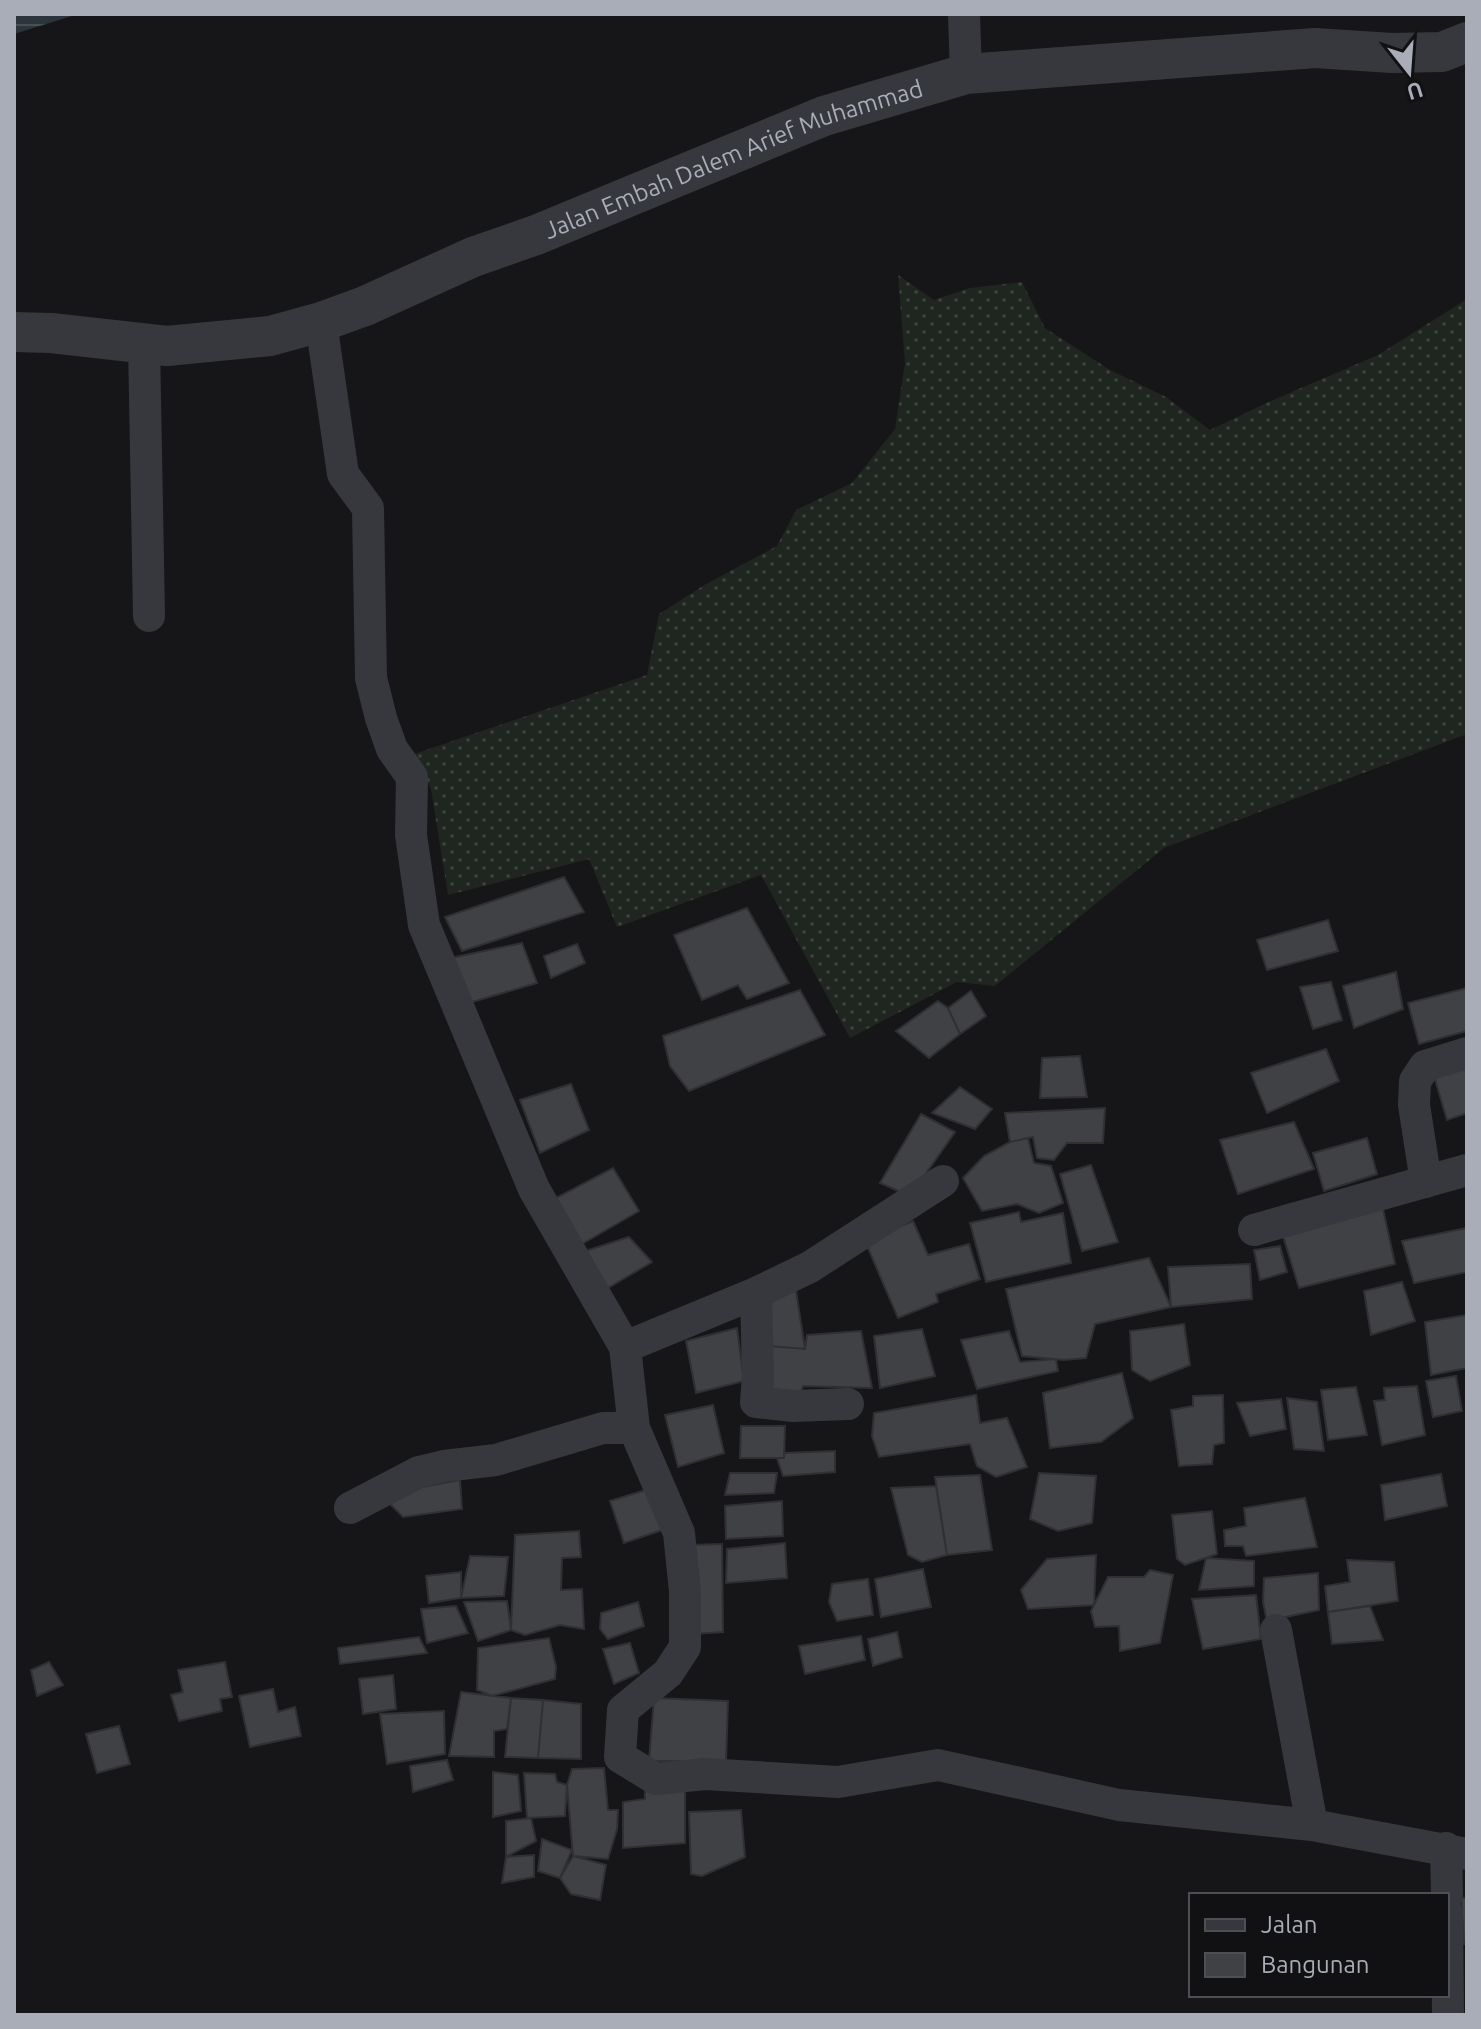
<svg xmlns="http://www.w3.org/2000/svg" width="1481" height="2029" font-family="Ubuntu,sans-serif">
	<defs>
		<pattern id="grass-dots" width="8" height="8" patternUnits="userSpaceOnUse" patternTransform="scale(2)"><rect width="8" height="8" fill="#1e261f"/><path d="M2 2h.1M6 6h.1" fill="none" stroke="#3c433d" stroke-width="1.8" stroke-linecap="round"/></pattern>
		<pattern id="water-rules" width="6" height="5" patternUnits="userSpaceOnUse" patternTransform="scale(2)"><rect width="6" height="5" fill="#2c353c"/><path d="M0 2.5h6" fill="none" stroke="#485056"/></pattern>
	</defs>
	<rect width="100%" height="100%" fill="#161618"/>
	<!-- grass -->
	<path fill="url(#grass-dots)" d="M898,275L934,300L970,288L1022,282L1045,328L1110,370L1166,397L1210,430L1273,400L1378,355L1467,299V734L1164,848L995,986L957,982L850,1038L761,875L617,927L589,859L448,895L431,789L414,754L647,675L659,614L706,584L777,546L796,510L852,483L895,429L905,363Z"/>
	<!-- water -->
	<path fill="url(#water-rules)" d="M14,14H78L14,34Z"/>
	<!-- building -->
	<path fill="#404145" stroke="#303034" stroke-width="2" d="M564,877L584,912L462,951L445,917Z
		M747,908L789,983L747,999L738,985L702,1000L674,935Z
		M1328,920L1338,951L1267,970L1257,940Z
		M522,943L537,983L472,1002L451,958Z
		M577,944L585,963L551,978L544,956Z
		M1396,972L1403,1009L1354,1028L1343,986Z
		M1331,982L1342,1020L1313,1029L1300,987Z
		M1467,988V1031L1419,1044L1408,1003Z
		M800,990L825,1035L689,1091L670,1066L663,1036Z
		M971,991L986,1016L960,1034L948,1008Z
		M938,1001L948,1008L960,1034L929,1058L896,1031Z
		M1326,1049L1339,1081L1267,1113L1251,1073Z
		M1080,1056L1087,1097L1040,1098L1042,1058Z
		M1467,1066V1113L1447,1120L1434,1076Z
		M571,1084L589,1130L540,1153L520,1100Z
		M960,1087L992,1109L975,1129L932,1113Z
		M1105,1108L1103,1143H1067L1054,1160L1037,1158L1033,1137L1010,1142L1005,1113Z
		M921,1114L955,1132L910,1196L880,1183Z
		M1294,1122L1314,1169L1238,1194L1220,1140Z
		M1028,1138L1034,1163L1051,1166L1063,1203L1039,1213L1017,1204L982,1211L963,1178L984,1156L1010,1142Z
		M1367,1138L1377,1174L1324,1191L1313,1153Z
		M1091,1165L1118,1242L1082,1251L1060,1174Z
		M613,1168L639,1211L582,1244L552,1200Z
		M1383,1209L1395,1264L1299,1288L1283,1236Z
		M1019,1212L1021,1222L1063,1213L1071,1263L986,1282L970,1223Z
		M913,1221L928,1255L969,1244L980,1279L936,1294L938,1302L898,1318L865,1241Z
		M1467,1228V1272L1414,1283L1402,1241Z
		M629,1237L652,1262L601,1292L582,1252Z
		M1280,1246L1287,1272L1260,1280L1254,1250Z
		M1149,1258L1171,1307L1095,1324L1086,1358L1064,1360L1022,1356L1006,1289Z
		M1250,1264L1252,1299L1171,1307L1168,1267Z
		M1402,1282L1415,1321L1371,1335L1364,1291Z
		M796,1291L805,1349L769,1346L764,1296Z
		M1467,1315V1368L1431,1375L1425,1322Z
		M1184,1324L1190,1365L1150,1381L1132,1370L1130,1331Z
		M737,1328L744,1381L696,1393L686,1341Z
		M922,1329L935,1376L880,1388L874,1336Z
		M861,1331L872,1388L803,1386L799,1397L764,1396L769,1346L805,1349L807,1335Z
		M1009,1331L1020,1362L1056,1359L1058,1371L977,1389L961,1340Z
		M1122,1373L1133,1418L1101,1442L1050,1448L1043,1393Z
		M1456,1376L1462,1411L1433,1417L1426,1381Z
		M1417,1386L1425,1435L1382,1445L1374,1401L1385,1400L1384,1388Z
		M1356,1387L1367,1435L1328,1440L1321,1390Z
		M976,1395L980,1423L1007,1418L1027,1467L996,1477L977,1466L970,1444L879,1457L872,1436L874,1413Z
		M1223,1395L1224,1443L1214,1445L1212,1464L1179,1466L1171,1410L1193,1406V1396Z
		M1287,1398L1317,1402L1324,1451L1294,1449Z
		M1281,1399L1286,1429L1250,1436L1237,1403Z
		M713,1405L724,1453L678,1467L665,1415Z
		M741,1426H785L784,1458H740Z
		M835,1451V1472L783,1476L777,1458H784V1453Z
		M730,1473H777L774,1493L725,1495Z
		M1039,1473L1096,1476L1092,1523L1058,1531L1030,1519Z
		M1441,1474L1447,1506L1385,1520L1381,1485Z
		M980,1475L992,1550L947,1555L935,1477Z
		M460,1480L462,1509L403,1517L391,1505L394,1492Z
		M936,1486L947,1555L922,1562L908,1555L891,1488Z
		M649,1489L662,1530L624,1543L610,1501Z
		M1305,1498L1317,1547L1246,1556L1243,1546H1225L1224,1530L1246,1526L1244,1508Z
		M782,1501L783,1536L726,1539L725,1506Z
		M1212,1511L1217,1554L1185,1565L1177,1559L1172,1515Z
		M579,1531L581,1557L562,1558L561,1590L582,1589L584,1629L560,1625L525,1635L511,1630L515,1535Z
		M785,1543L787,1578L726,1583L727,1549Z
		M722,1544L723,1632L693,1634L689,1545Z
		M1096,1555L1094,1605L1028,1609L1021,1590L1047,1559Z
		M470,1556L508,1557L504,1596L461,1598Z
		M1206,1558L1254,1561V1586L1199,1590Z
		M1347,1560L1394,1562L1398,1601L1328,1612L1325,1586L1350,1582Z
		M923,1569L931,1607L881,1617L875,1579Z
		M1150,1570L1173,1575L1160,1643L1120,1651L1119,1626L1095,1627L1091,1611L1108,1577H1144Z
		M461,1572V1598L429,1603L426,1576Z
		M1318,1573L1319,1610L1267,1621L1263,1602L1264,1578Z
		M868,1579L873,1615L837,1621L829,1602L832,1584Z
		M1256,1595L1261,1639L1203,1649L1192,1599Z
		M507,1601L511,1630L478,1641L464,1602Z
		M638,1602L644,1626L608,1639L600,1629L601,1613Z
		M456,1606L468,1633L427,1643L421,1609Z
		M1370,1606L1383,1640L1332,1644L1328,1612Z
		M897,1632L902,1657L873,1666L868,1639Z
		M861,1636L865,1660L805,1674L799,1646Z
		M419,1637L427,1653L340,1664L338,1648Z
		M549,1638L556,1667L555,1679L492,1696L477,1690L478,1648Z
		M630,1643L639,1673L614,1684L603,1649Z
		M49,1662L63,1685L37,1696L31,1670Z
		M225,1662L232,1697L220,1699L222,1711L179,1721L171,1695L183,1692L178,1670Z
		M393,1675L396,1709L363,1714L359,1679Z
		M273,1689L278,1712L295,1707L301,1736L250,1747L239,1696Z
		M461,1692L511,1698L507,1729L494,1731V1757L449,1756Z
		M511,1698L543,1700L538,1758L505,1757Z
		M654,1698L728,1701L726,1761H649Z
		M543,1700L581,1704V1759L538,1758Z
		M444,1711L445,1754L387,1764L380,1714Z
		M119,1726L130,1764L97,1773L86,1734Z
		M447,1760L453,1780L413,1792L410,1766Z
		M604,1768L608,1810H618L617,1829L608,1859L573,1856L567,1785L572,1769Z
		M493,1772L518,1775L521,1811L493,1817Z
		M524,1773L555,1774L557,1782L567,1785L565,1816L527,1818Z
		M645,1788L685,1789V1843L623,1848V1802L645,1799Z
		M741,1810L745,1857L702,1876L691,1874L689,1812Z
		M531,1818L536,1841L506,1857V1821Z
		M542,1839L572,1850L560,1878L538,1871Z
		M534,1855V1877L502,1883L506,1857Z
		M573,1856L606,1865L600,1900L571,1894L560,1878Z
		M1461,1898H1467V1944H1464Z"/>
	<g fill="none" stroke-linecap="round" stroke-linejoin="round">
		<!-- minor -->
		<path stroke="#37383d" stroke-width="32" d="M964,14L966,74
			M321,322L343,474L368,508L371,678L381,718L392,749L412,777L411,835L424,925L534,1189L625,1347L634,1428L679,1533L685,1591V1647L668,1673L623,1710L620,1757L656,1779L705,1774L838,1782L938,1765L1119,1805L1312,1825L1467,1854
			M144,343L149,616
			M1426,1182L1414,1105L1415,1081L1425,1066L1467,1053
			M1254,1230L1467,1170
			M756,1293L758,1376L756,1402L793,1406L848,1404
			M625,1347L756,1293L810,1267L943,1181
			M350,1508L419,1472L444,1466L496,1460L603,1428H634
			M1276,1630L1312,1825
			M1446,1848L1447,1895
			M1447,1913L1448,2015"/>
		<!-- tertiary -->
		<path stroke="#37383d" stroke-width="40" id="s1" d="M14,332L51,333L167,346L270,336L321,322L365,306L473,257L536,235L824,116L966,74L1315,48L1392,53L1442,52L1467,42"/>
	</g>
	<g text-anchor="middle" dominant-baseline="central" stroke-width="8" stroke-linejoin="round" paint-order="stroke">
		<!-- street labels -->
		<g font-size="24" fill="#a8adb8" stroke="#111113">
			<text stroke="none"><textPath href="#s1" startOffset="754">Jalan Embah Dalem Arief Muhammad</textPath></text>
		</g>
	</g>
	<!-- border -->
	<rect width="1481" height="2029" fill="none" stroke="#a8adb8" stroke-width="32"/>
	<!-- legend -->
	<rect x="1189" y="1893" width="260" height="104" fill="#111113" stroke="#4d4f55" stroke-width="2"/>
	<rect x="1205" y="1919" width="40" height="12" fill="#37383d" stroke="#4d4f55" stroke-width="2"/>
	<text x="1261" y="1933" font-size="24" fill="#a8adb8">Jalan</text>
	<rect x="1205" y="1953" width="40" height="24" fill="#404145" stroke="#4d4f55" stroke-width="2"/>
	<text x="1261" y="1973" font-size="24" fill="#a8adb8">Bangunan</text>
	<!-- north arrow -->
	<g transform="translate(1409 72) rotate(163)" stroke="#111113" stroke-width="6" paint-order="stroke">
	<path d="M0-6L14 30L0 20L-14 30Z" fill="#a8adb8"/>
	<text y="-12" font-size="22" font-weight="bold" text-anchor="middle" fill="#a8adb8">U</text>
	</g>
</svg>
